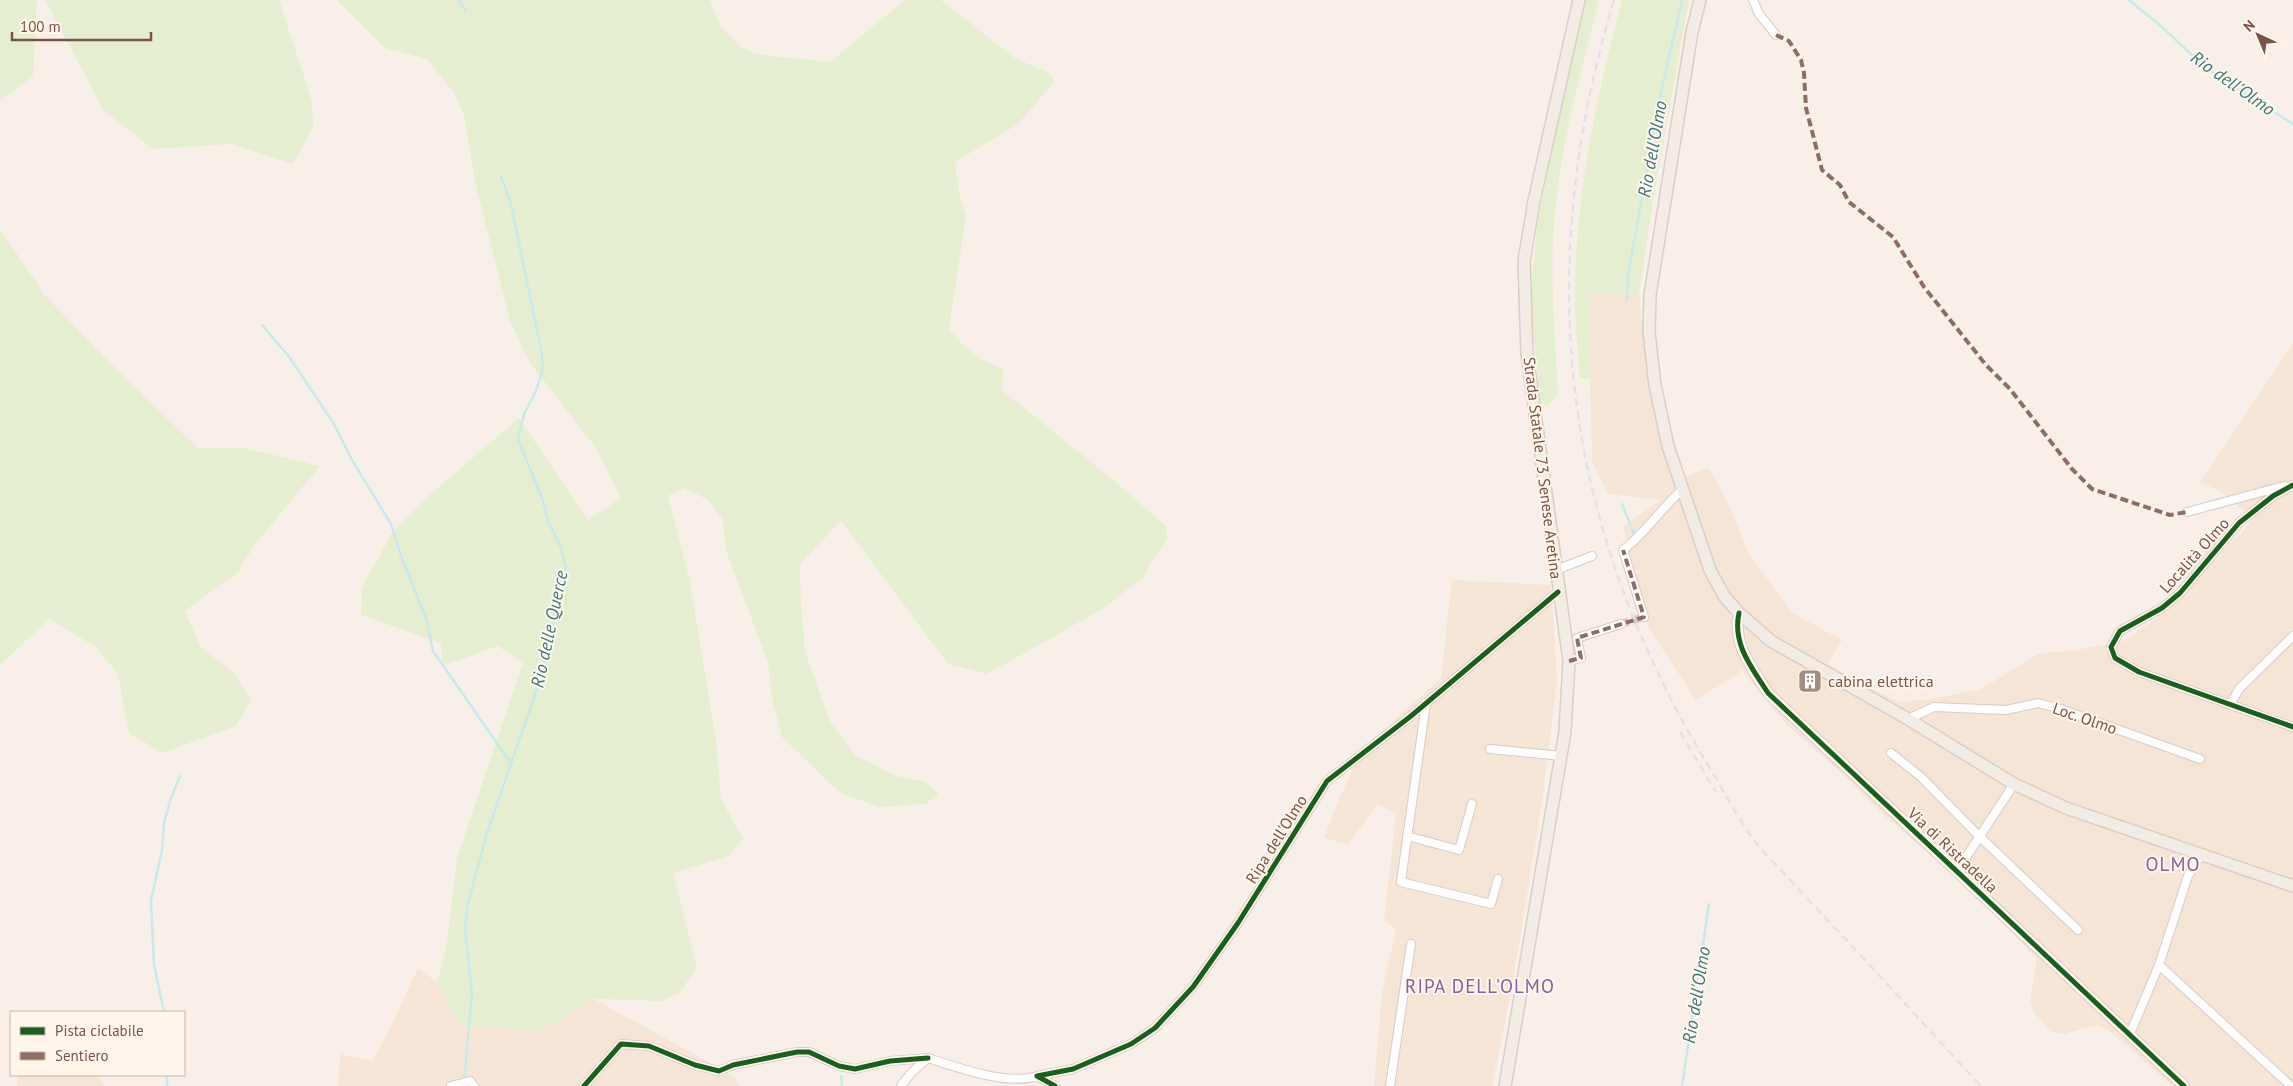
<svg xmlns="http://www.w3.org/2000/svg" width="2293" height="1086" font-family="'PT Sans',sans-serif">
	<rect width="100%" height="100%" fill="#f8f0e8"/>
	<!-- residential -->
	<path fill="#f4e5d7" d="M1588,291L1639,295L1654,418L1674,480L1709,468L1727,501L1749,554L1793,613L1842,640L1828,664L1868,687L1900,702L1939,698L1981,689L2038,654L2076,650L2124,641L2161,615L2254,519L2219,490L2200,483L2293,343V1086H2172L2111,1032L2097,1025L2064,1034L2050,1031L2034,1012L2030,1000L2037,959L1972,891L1879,811L1851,782L1786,724L1742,671L1696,700L1646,624L1623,526L1660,500L1608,494L1592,462Z
		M1452,580L1551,585L1557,680L1542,803L1512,987L1492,1086H1374L1382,993L1396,929L1384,920L1396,814L1378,804L1348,844L1324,838L1339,799L1362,750L1441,678Z
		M418,968L437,982L460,1024L539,1031L594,999L734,1076L740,1086H338L340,1054L372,1061L391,1026Z
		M18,1075H98L105,1086H17Z"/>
	<!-- green -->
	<path fill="#e5eed1" d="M0,0H37L33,76L0,100Z
		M45,0H279L312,101L313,127L293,164L231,144L153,149L104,111Z
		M337,0H710L720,25L742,48L756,54L830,62L905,0H941L1016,59L1048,72L1055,81L1018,124L955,162L959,192L966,215L949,329C963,346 981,364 1003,368L1002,390L1112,479L1166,526L1167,540L1153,559L1144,577L1104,608L987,674L948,664L841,521L800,564L801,605L805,651L830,722L855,755L896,776L926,782L939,795L925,804L878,807L839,792L782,737L772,698L768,662L726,551L723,520L708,500L684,488L668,496L690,581L716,741L721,799L743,839L729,856L673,873L697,967L679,994L661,1001L594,999L539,1031L460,1024L437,982L446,950L457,858L523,663L498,646L442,666L441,643L361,615L362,588L392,533L432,493L519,418L588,520L621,498L596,448L530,363L510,321L475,182L464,115L454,93L427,59L385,48Z
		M1585,0H1599C1582,66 1564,133 1556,201C1549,265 1554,330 1558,395L1547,407L1540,400L1535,352L1531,283L1538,220L1563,95Z
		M1622,0H1689L1653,200L1639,295L1589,291L1590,379L1580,378C1578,355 1576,332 1575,309C1573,207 1596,98 1622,0Z
		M0,229L44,294L109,362L198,448H245L320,466L255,544L238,572L185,611L200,646L233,672L251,700L236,726L162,753L129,733L118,674L96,647L49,619L0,665Z"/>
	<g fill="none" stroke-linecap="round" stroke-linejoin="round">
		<!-- stream -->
		<path stroke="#c8e8e9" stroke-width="2.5" d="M459,0L466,11
			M2129,0L2162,27L2207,69L2293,124
			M1627,299L1628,276L1658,106L1682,0
			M262,325L290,358L334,424L352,460L391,524L401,556L427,621L433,651L510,762
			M1622,504L1635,536
			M164,1012L154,965L151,901L162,850L164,823L171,798L180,776
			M167,1075V1086
			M841,1076L842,1086
			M464,1081L472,993L465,929L468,904L486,836L538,686L566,568L561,548L548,521L543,501L518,439L524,414L536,391L543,368L542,354L510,200L501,177
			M1682,1086L1709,904"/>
		<!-- street-tunnel -->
		<path stroke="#d8c9c0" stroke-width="8" stroke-dasharray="8 4" stroke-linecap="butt" d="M1621,624L1644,617"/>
		<!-- street casing -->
		<g stroke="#d6cbc5" stroke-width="10">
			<path id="street" d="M1753,0L1759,14L1776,35
				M2293,485L2273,496L2239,523L2180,593L2162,608L2120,631L2111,647L2115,658L2139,672L2293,727
				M2187,512L2284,486
				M1556,570L1592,556
				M1644,617L1623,550C1646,533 1661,508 1683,489
				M1569,661L1581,658L1577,638L1621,624
				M1426,703L1401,882L1491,904L1498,879
				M2230,705L2239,689L2293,636
				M1908,719L1934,707L2006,710L2038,703L2061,709L2200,759
				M1490,749L1562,756
				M1891,753L1921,777L1979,836L2078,930
				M1407,836L1459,850L1472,804
				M1957,871L2014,784
				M2159,965L2291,1086
				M2130,1034L2159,965L2188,876L2201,854
				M451,1086L470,1081L474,1086
				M584,1086L621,1044L649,1046L695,1065L719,1071L733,1065L797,1052H809L839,1066L855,1069L890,1061L928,1058
				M901,1086L911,1073L928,1058C956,1067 1008,1086 1037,1076
				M1055,1086L1037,1076L1073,1069L1131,1044L1155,1028L1193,987L1238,923L1327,781L1411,716L1558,592
				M1390,1086L1411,944"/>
		</g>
		<!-- secondary casing -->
		<g stroke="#d7ccc4" stroke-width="12">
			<path id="secondary" d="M1739,613C1732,644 1752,668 1768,693L2184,1086"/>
		</g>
		<!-- primary casing -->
		<g stroke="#dacdc8" stroke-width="14">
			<path id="primary" d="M1700,0L1692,32L1650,295L1649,332L1655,385L1668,446L1710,570L1724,596L1739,613L1771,641L1908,719L2014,784L2066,808L2293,886
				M1505,1086L1565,732L1569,661L1527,354L1524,261L1534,201L1579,0"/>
		</g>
		<!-- street -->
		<use href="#street" stroke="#fefdfc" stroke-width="8"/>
		<!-- secondary -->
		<use href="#secondary" stroke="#fefdfc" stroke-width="10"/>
		<!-- primary -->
		<use href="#primary" stroke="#f3ece4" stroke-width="11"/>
		<!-- rail -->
		<path stroke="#e4e1e5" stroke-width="2.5" stroke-dasharray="8 5" stroke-linecap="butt" d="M1614,0C1532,273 1561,526 1711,770C1726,794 1739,821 1756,843C1763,853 1773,861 1781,870C1799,890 1817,909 1835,928C1884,980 1932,1033 1981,1086
			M1680,732L1716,792"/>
		<!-- quiet -->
		<path stroke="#8d6e63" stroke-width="4" stroke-dasharray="8 4" stroke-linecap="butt" d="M1776,35L1789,41L1801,60L1804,73L1806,108L1822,170L1840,185L1849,202L1893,237L1924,287L1986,365L2010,389L2072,469L2092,489L2170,515L2187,512
			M1569,661L1581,658L1577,638L1644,617L1623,550"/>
		<!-- cycleway casing -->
		<g stroke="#fff5ea" stroke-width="8">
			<path id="cycleway" d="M2293,485L2273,496L2239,523L2180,593L2162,608L2120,631L2111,647L2115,658L2139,672L2293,727
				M1739,613C1732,644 1752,668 1768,693L2184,1086
				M584,1086L621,1044L649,1046L695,1065L719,1071L733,1065L797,1052H809L839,1066L855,1069L890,1061L928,1058
				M1055,1086L1037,1076L1073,1069L1131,1044L1155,1028L1193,987L1238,923L1327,781L1411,716L1558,592"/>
		</g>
		<!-- cycleway -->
		<use href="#cycleway" stroke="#1b5e20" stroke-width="5"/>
	</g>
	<!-- icons -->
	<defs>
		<g id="building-square" transform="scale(1.25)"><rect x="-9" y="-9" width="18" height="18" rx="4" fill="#a58b7f" stroke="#fff5ea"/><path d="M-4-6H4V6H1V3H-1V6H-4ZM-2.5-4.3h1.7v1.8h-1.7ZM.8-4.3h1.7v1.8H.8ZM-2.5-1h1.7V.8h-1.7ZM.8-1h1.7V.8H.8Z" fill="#fff"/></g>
	</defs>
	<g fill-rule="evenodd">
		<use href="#building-square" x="1810" y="681"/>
	</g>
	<g text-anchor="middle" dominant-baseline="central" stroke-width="4" stroke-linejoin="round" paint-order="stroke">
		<!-- street labels -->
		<g font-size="16" fill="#785446" stroke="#fff5ea">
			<text transform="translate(1543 468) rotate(83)">Strada Statale 73 Senese Aretina</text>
			<text transform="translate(2194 555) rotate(-48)">Località Olmo</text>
			<text transform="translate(2085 718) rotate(19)">Loc. Olmo</text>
			<text transform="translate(1276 839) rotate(-58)">Ripa dell'Olmo</text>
			<text transform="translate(1953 850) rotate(43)">Via di Ristradella</text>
		</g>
		<!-- poi labels -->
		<g font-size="16" fill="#785446" stroke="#fff5ea" text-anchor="start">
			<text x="1828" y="681">cabina elettrica</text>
		</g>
		<!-- water labels -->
		<g font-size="18" font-style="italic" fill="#38787e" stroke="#fff5ea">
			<text transform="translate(2233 83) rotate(35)">Rio dell'Olmo</text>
			<text transform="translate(1652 149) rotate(-80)">Rio dell'Olmo</text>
			<text transform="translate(549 629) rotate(-78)">Rio delle Querce</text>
			<text transform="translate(1696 995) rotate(-81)">Rio dell'Olmo</text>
		</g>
		<!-- quarter labels -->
		<g font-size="19" letter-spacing="1" fill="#84619c" stroke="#fff5ea">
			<text x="2173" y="864">OLMO</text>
			<text x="1480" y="986">RIPA DELL'OLMO</text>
		</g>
	</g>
	<!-- legend -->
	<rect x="10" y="1011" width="175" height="65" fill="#fff5ea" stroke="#c9b5a8"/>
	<rect x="20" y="1027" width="25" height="8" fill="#1b5e20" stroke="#c9b5a8"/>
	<text x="55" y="1036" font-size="15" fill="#785446">Pista ciclabile</text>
	<rect x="20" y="1052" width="25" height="8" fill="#8d6e63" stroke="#c9b5a8"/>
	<text x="55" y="1061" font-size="15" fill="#785446">Sentiero</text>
	<!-- north arrow -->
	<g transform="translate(2258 35) rotate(316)" stroke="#fff5ea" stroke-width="4" paint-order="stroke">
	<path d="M0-4L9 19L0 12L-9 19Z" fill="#785446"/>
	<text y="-8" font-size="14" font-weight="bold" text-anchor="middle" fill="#785446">N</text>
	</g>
	<!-- scale -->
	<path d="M12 32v8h139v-8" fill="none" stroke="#785446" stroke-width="2.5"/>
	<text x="20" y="32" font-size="15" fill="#785446" stroke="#fff5ea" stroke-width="4" paint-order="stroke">100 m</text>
</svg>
